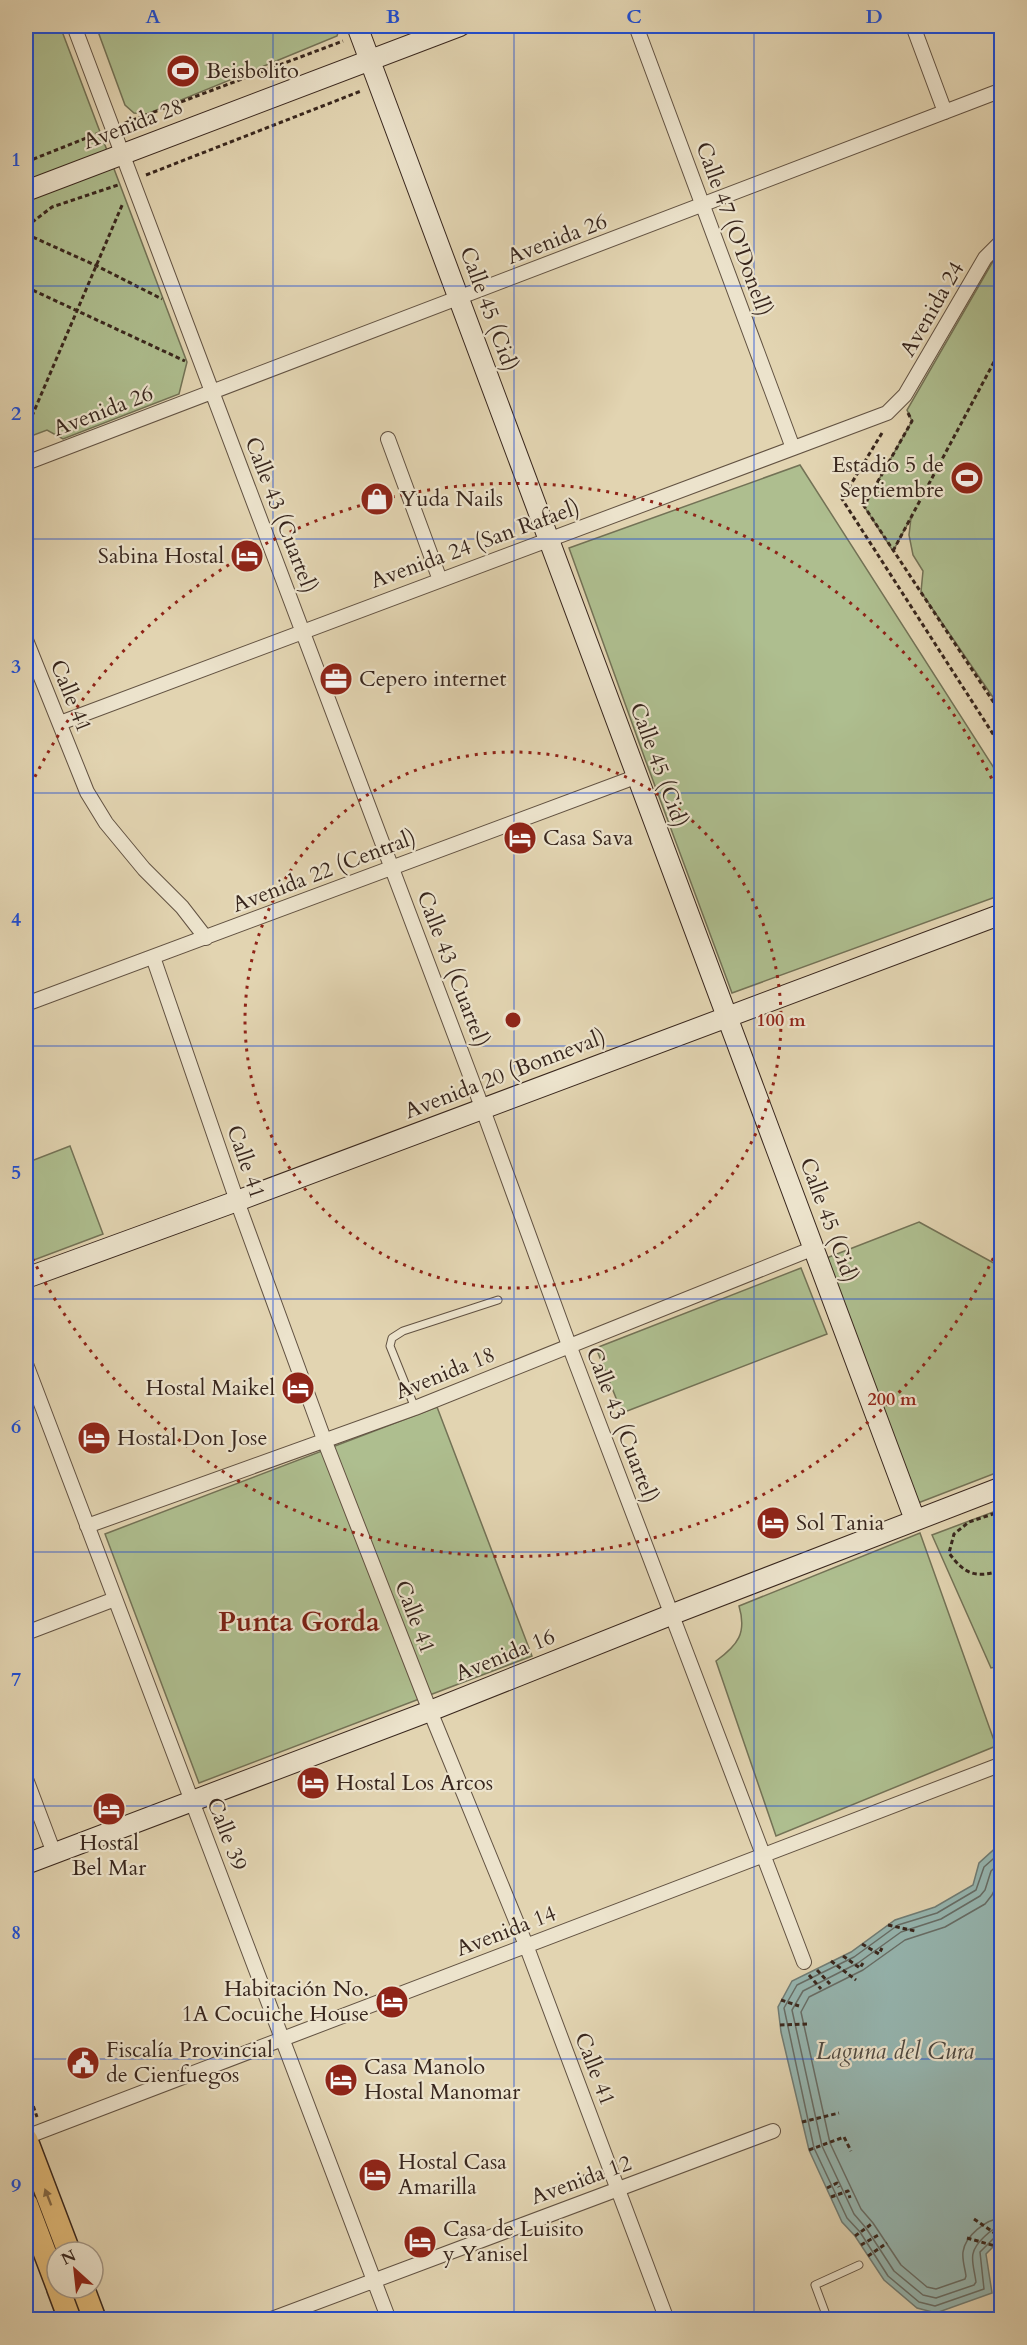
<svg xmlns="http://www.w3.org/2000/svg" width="1027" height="2345" font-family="Cardo,serif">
	<rect width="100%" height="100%" fill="#e2d4b1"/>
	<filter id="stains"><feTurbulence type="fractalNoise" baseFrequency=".00333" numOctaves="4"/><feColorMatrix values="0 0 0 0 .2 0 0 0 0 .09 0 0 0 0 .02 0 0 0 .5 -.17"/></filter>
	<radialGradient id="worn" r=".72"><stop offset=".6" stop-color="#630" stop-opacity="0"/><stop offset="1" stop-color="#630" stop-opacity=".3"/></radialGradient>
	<!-- green -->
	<path fill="#aebe8f" stroke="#737256" stroke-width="1.5" d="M26,26H60L187,362L179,394L63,439L47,430L26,438Z
		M96,26H340L337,36L147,114L134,113L125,105Z
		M1001,251V709L921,592L923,571L913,555L909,535L911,518L893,551L864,506L912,421L907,410L996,256Z
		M800,465L1001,779V895L732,993L645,759L569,548Z
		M70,1146L103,1234L26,1263V1163Z
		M919,1222L1001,1267V1471L918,1503L824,1259Z
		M801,1268L827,1334L622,1413L596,1348Z
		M437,1407L532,1656L199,1783L105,1534Z
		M1001,1509V1666L991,1668L932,1535Z
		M920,1533L996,1746L776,1836L716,1661C738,1645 747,1633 739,1606Z"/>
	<!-- water -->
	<path fill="#96b7b2" stroke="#707d76" stroke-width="1.5" d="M1001,1843V2239L986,2254L992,2293L936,2313L917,2308L884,2280L855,2236L842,2222L809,2150L781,2032L778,2007L792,1981L851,1952L895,1920L935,1907L973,1885L979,1863Z"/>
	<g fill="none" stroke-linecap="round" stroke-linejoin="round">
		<!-- shore -->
		<path stroke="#676e68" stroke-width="1.5" d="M1002,1851L984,1867L976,1890L937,1913L898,1925L854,1957L797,1985L784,2008L814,2148L847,2218L860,2232L888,2276L919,2302L935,2306L984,2289L980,2252L995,2237L1002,2235
			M1002,1861L991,1871L985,1890L980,1896L941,1919L901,1932L858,1963L803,1991L792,2010L822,2146L854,2214L866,2228L894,2271L923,2295L936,2298L974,2285L976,2282C973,2261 967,2253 984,2237C990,2231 994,2228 1002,2227
			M1002,1873L992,1895L985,1904L945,1927L905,1940L863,1970L809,1997L801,2012L830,2143L861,2209L873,2223L901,2265L927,2287L936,2289L965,2279L966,2276C965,2268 962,2260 963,2252C965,2236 986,2219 1002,2218"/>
		<!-- lane casing -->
		<g stroke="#625242" stroke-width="9">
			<path id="lane" d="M415,1408L390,1346L392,1338L403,1331L498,1300
				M828,2320L815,2285L859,2265"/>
		</g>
		<!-- street casing -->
		<g stroke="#625242" stroke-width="16">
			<path id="street" d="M74,26L482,1107L569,1345L804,1962
				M636,26L793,448
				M913,26L945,112
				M388,439L440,580
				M26,463L1002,90
				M26,640L87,792L106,823L144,869L182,907L206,938
				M60,723L887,413L905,395L985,258L1002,241
				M153,957L237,1201L325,1442L430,1711L526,1945L667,2320
				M26,1004L638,776
				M26,1364L389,2320
				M87,1526L415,1408L814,1248
				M26,1633L115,1599
				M26,1779L54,1853
				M26,2137L1002,1764
				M269,2320L773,2131
				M996,2320L1002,2318"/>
		</g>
		<!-- secondary casing -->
		<g stroke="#38261d" stroke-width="22">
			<path id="secondary" d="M357,26L915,1520
				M26,191L460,26
				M26,1278L237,1201L1002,914
				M26,1864L430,1711L673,1614L1002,1487"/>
		</g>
		<!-- primary casing -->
		<g stroke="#38261d" stroke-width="25">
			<path id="primary" d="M26,2139L69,2252
				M26,2203L57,2285
				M58,2288L70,2320
				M83,2288L95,2320"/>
		</g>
		<!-- path -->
		<path stroke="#38261d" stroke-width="3" stroke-dasharray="4.5 3" stroke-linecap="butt" d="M125,123L343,41
			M26,162L99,133
			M146,175L361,91
			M26,227L52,207L118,185
			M26,234L97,266L162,299
			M26,287L185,361
			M908,413L912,421L864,506L1002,715
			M26,430L123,203
			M882,433L842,499L1002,748
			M893,551L1002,347
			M1002,1511L969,1522L954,1534L949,1553C964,1574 976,1579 1002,1570
			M888,1925L915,1931
			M862,1944L879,1954L882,1948
			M843,1956L860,1968L863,1963
			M831,1961L856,1980
			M817,1970L830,1984
			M809,1975L821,1989
			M781,2000L799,2006
			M780,2025L808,2024
			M26,2085L37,2117
			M802,2122L839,2113
			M809,2150L844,2137L851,2151
			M576,2173L597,2181
			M996,2185L1002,2197
			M827,2188L837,2183L839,2187
			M831,2197L848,2191L850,2198
			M974,2219L1002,2238
			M855,2236L873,2223
			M967,2238L995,2246
			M861,2245L880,2234
			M868,2256L887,2243
			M93,2261L98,2274"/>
		<!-- lane -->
		<use href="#lane" stroke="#ece3cc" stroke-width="7"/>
		<!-- street -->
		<use href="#street" stroke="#ece3cc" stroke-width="14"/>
		<!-- secondary -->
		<use href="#secondary" stroke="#ece3cc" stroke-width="20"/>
		<!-- primary -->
		<use href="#primary" stroke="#e1ba78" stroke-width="22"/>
	</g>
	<!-- one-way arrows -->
	<defs><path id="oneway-solid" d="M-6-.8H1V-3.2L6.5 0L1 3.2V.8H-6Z" transform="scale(1.5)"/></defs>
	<use fill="#846946" href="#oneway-solid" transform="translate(48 2197) rotate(-111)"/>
	<!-- grid -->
	<path fill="none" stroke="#1d4ed8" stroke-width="1.5" stroke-opacity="0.55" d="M273,26V2320M514,26V2320M754,26V2320M26,286H1002M26,539H1002M26,793H1002M26,1046H1002M26,1299H1002M26,1552H1002M26,1806H1002M26,2059H1002"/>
	<!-- distance rings -->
	<g fill="none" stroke="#8f2418" stroke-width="3" stroke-dasharray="3 6">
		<circle cx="513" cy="1020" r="268"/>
		<path d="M1001 1242A536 536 0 0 1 27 1247M27 793A536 536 0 0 1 1001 798"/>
	</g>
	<!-- icons -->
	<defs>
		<g id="stadium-disc" transform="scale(1.725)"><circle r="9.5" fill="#8f2418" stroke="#ece3cc"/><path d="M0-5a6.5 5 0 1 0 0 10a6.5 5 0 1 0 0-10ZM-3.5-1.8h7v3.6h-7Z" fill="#fff"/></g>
		<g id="shop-disc" transform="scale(1.725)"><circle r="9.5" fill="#8f2418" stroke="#ece3cc"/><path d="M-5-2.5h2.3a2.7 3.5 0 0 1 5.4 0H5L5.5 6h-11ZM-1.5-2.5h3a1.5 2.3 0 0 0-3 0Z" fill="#fff"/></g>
		<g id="hotel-disc" transform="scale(1.725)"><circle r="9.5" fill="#8f2418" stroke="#ece3cc"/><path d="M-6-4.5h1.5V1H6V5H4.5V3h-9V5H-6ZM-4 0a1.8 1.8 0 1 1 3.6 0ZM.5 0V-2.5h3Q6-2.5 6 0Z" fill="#fff"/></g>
		<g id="office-disc" transform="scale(1.725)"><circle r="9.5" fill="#8f2418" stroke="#ece3cc"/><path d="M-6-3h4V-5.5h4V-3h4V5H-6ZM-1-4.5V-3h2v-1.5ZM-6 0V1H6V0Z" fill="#fff"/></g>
		<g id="civic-disc" transform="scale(1.725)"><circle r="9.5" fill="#8f2418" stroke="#ece3cc"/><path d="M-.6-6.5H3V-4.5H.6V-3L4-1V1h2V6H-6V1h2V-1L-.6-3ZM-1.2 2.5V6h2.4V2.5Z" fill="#fff"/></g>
	</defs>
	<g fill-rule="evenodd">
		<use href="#stadium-disc" x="183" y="71"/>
		<use href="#stadium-disc" x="967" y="478"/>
		<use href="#shop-disc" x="377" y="499"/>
		<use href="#hotel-disc" x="247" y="556"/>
		<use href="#office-disc" x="336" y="679"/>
		<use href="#hotel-disc" x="520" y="838"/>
		<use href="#hotel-disc" x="298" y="1388"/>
		<use href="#hotel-disc" x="94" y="1438"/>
		<use href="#hotel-disc" x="773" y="1523"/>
		<use href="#hotel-disc" x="313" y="1783"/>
		<use href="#hotel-disc" x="109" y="1809"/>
		<use href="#hotel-disc" x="392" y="2002"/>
		<use href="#civic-disc" x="83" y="2063"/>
		<use href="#hotel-disc" x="341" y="2080"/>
		<use href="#hotel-disc" x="375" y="2175"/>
		<use href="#hotel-disc" x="420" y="2242"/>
	</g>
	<g text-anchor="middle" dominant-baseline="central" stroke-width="4.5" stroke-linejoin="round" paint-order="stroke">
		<!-- poi labels -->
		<g font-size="22" fill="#38261d" stroke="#ece3cc" text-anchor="start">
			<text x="206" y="71">Beisbolito</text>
			<text x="944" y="465" text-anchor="end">Estadio 5 de<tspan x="944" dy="25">Septiembre</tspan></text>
			<text x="400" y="499">Yuda Nails</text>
			<text x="224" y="556" text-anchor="end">Sabina Hostal</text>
			<text x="359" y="679">Cepero internet</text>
			<text x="543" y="838">Casa Sava</text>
			<text x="275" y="1388" text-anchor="end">Hostal Maikel</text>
			<text x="117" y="1438">Hostal Don Jose</text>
			<text x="796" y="1523">Sol Tania</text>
			<text x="336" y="1783">Hostal Los Arcos</text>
			<text x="109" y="1843" text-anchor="middle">Hostal<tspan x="109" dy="25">Bel Mar</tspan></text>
			<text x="369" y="1989" text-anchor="end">Habitación No.<tspan x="369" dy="25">1A Cocuiche House</tspan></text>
			<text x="106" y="2050">Fiscalía Provincial<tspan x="106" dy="25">de Cienfuegos</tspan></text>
			<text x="364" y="2067">Casa Manolo<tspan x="364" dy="25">Hostal Manomar</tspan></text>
			<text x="398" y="2162">Hostal Casa<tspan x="398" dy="25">Amarilla</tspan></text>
			<text x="443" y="2229">Casa de Luisito<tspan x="443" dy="25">y Yanisel</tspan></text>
		</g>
		<!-- street labels -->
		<g font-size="22" fill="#38261d" stroke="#ece3cc">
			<text transform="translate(133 124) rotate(-21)">Avenida 28</text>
			<text transform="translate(734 229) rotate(70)">Calle 47 (O'Donell)</text>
			<text transform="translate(557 239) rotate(-21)">Avenida 26</text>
			<text transform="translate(489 309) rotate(70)">Calle 45 (Cid)</text>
			<text transform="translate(932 309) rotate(-60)">Avenida 24</text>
			<text transform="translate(103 411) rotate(-21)">Avenida 26</text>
			<text transform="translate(281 515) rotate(69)">Calle 43 (Cuartel)</text>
			<text transform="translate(475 544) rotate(-20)">Avenida 24 (San Rafael)</text>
			<text transform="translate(71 696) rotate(68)">Calle 41</text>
			<text transform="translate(659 765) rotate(70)">Calle 45 (Cid)</text>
			<text transform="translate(324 871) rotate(-21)">Avenida 22 (Central)</text>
			<text transform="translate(453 969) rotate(69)">Calle 43 (Cuartel)</text>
			<text transform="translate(505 1074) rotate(-21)">Avenida 20 (Bonneval)</text>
			<text transform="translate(246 1162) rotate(71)">Calle 41</text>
			<text transform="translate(829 1220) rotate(70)">Calle 45 (Cid)</text>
			<text transform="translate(445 1373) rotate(-22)">Avenida 18</text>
			<text transform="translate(622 1425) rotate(69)">Calle 43 (Cuartel)</text>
			<text transform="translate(415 1617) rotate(69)">Calle 41</text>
			<text transform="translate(505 1655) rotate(-22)">Avenida 16</text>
			<text transform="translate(227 1834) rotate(69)">Calle 39</text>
			<text transform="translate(506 1931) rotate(-21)">Avenida 14</text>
			<text transform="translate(595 2069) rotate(69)">Calle 41</text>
			<text transform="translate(581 2180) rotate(-20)">Avenida 12</text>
		</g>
		<!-- water labels -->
		<g font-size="24" font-style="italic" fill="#504a42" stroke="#ece3cc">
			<text x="895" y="2051">Laguna del Cura</text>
		</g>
		<!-- district labels -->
		<g font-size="28" font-weight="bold" fill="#7a1f14" stroke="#ece3cc">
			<text x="299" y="1622">Punta Gorda</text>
		</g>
	</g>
	<circle cx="513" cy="1020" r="9" fill="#8f2418" stroke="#ece3cc" stroke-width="3"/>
	<g font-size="18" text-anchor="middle" font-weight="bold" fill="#8f2418" stroke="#ece3cc" stroke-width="4.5" stroke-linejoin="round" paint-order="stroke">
		<text x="781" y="1026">100 m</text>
		<text x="892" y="1405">200 m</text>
	</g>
	<!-- margin -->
	<rect width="1027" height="2345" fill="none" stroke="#e2d4b1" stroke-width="66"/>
	<!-- north arrow -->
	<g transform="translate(75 2270) rotate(333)"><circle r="28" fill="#ece3cc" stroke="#a49786" stroke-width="1.5"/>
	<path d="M0-4.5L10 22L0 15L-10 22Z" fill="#8f2418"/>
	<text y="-9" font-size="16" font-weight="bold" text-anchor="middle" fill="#38261d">N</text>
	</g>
	<rect x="33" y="33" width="961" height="2279" fill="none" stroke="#1d4ed8" stroke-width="2"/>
	<g font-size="20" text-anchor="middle" font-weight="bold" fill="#1d4ed8">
		<text x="153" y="23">A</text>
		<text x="393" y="23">B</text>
		<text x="634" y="23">C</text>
		<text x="874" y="23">D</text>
		<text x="16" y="166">1</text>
		<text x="16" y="420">2</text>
		<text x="16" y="673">3</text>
		<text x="16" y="926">4</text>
		<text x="16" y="1179">5</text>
		<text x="16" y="1433">6</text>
		<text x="16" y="1686">7</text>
		<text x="16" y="1939">8</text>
		<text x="16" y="2192">9</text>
	</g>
	<rect width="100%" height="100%" filter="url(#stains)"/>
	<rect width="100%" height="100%" fill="url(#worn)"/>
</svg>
